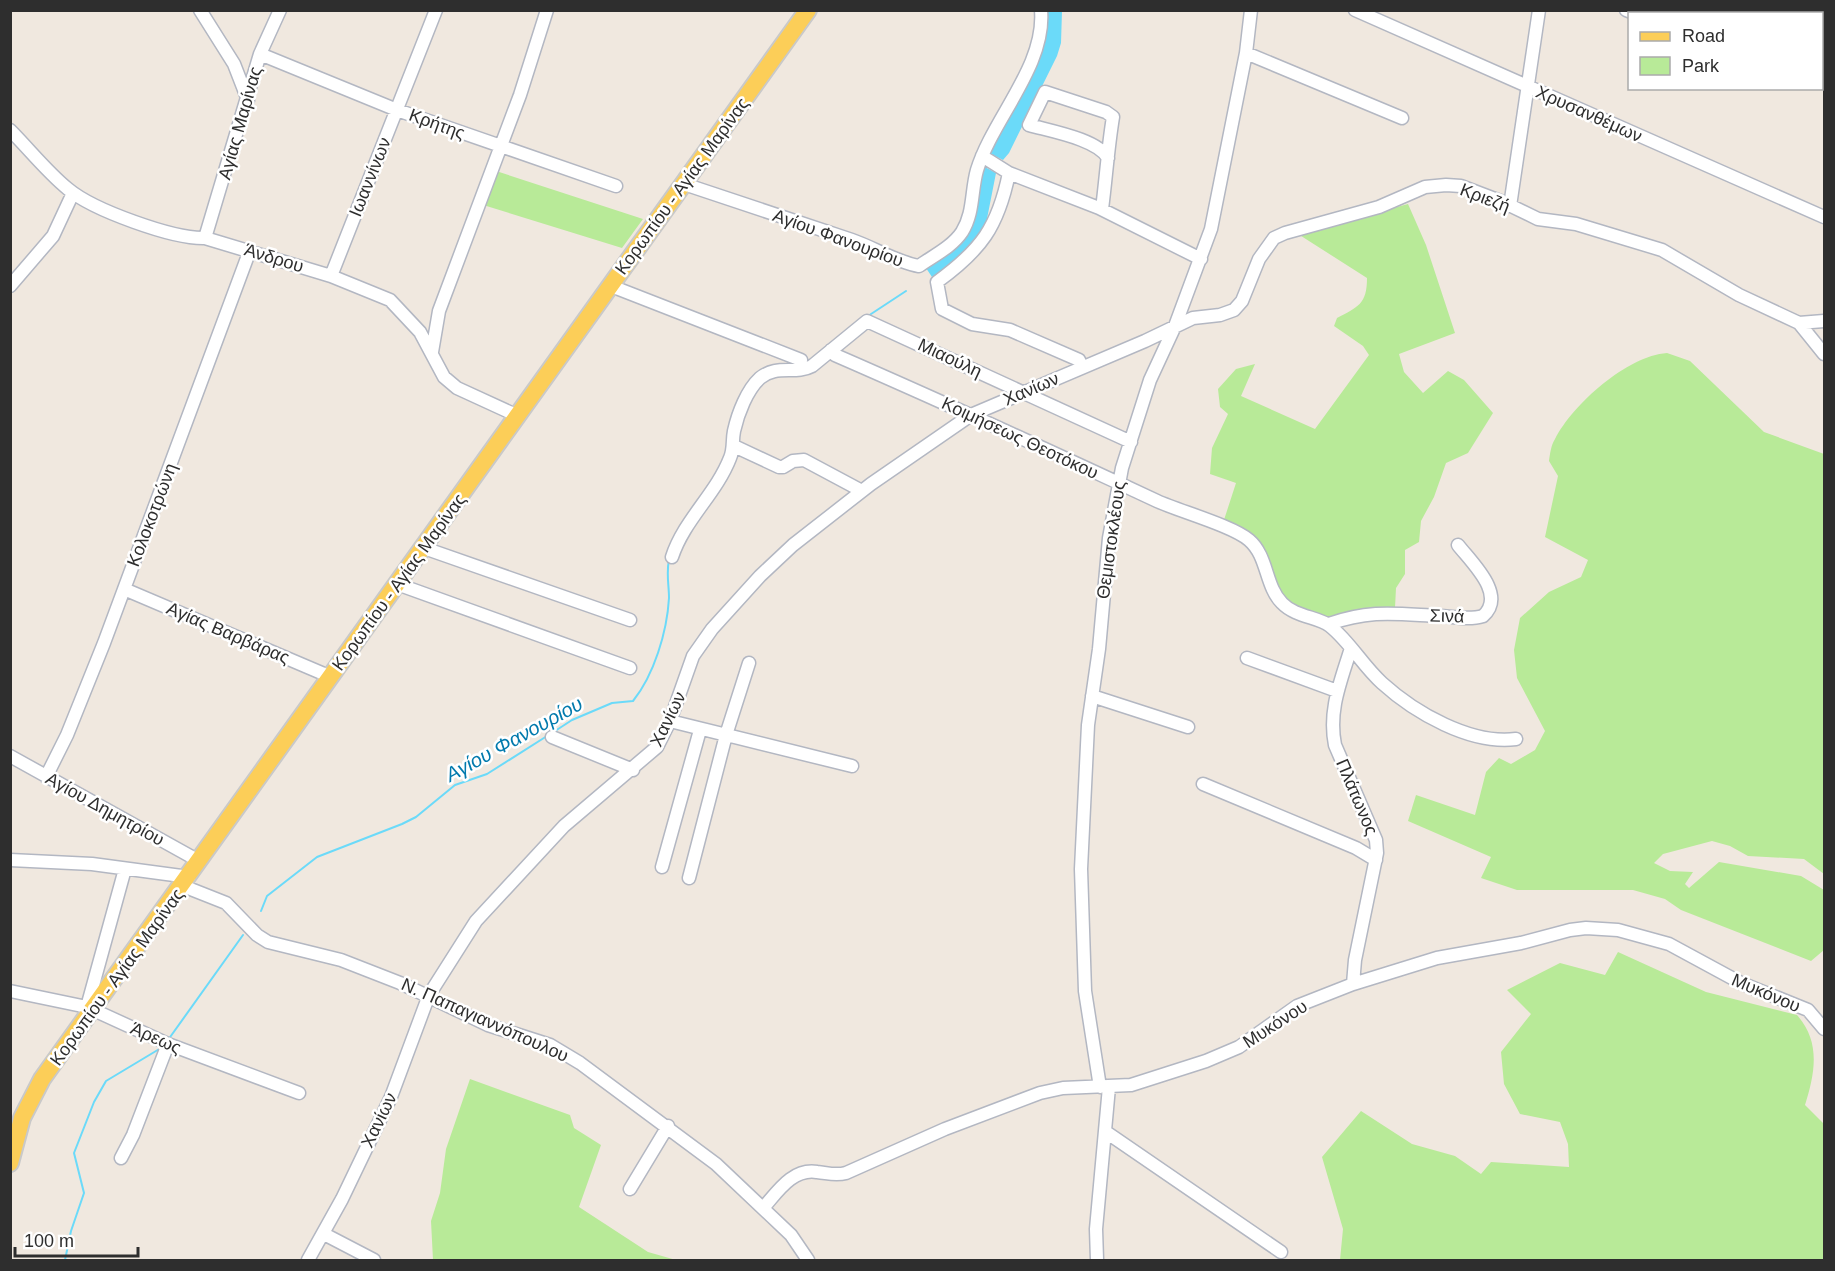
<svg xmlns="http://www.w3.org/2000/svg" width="1835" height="1271" font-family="Helvetica,sans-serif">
	<rect width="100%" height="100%" fill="#f0e8df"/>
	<!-- green -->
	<path fill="#b8ea98" d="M493,170L643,219L622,248L480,204Z
		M1408,204L1426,245L1455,333L1399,354L1404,372L1423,393L1448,371L1464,380L1493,413L1468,453L1446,463L1434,497L1421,521L1419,542L1405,550V574L1396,588L1395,608L1330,620L1292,604L1281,592L1261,544L1248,532L1223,523L1236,483L1210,474L1212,448L1228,414L1220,407L1218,389L1236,369L1255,364L1241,396L1315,429L1369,355L1363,346L1334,326L1337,318C1358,307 1367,304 1367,278L1298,234Z
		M1667,353L1690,361L1764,432L1824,454V874L1804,859L1748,856L1730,846L1712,841L1663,854L1654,863L1670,871L1693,872L1685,884L1689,888L1719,862L1801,876L1824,890V950L1811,961L1681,910L1665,899L1633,890H1517L1481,878L1491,857L1408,821L1416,795L1475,815L1486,772L1499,758L1511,764L1535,750L1545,731L1517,678L1514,650L1520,618L1549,592L1581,577L1588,560L1545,537L1558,476L1549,461C1550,454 1551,445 1555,439C1573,404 1627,356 1667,353Z
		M1618,952L1706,992L1797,1015C1821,1042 1815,1073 1805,1105L1824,1124V1260H1340L1343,1229L1322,1157L1361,1111L1412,1144L1455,1156L1481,1174L1491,1162L1569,1167L1568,1144L1560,1122L1520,1114L1504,1084L1501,1052L1531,1014L1507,990L1560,963L1605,975Z
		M470,1079L570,1115L574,1128L601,1145L579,1207L648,1252L676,1260H433L431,1221L440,1193L446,1149Z"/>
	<!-- water -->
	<path fill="#6bdaf9" d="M1044,11H1062L1061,43L1057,56L1009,153L1003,160L989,153L1039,52Z
		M983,166L996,173L984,234L934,280L926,268L951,248Z"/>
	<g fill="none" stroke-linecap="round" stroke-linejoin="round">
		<!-- stream -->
		<path stroke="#6bdaf9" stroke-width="2" d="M868,316L906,291
			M727,441L733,412L748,383
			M552,733L572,720L612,703L633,701C654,675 667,632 669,598C669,585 666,573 669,560
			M261,911L267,896L317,857L402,824L416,817L455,785L487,774L547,736
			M168,1040L243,935
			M65,1260L71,1231L84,1193L74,1153L94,1102L106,1081L161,1048"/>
		<!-- minor casing -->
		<g stroke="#b3b7c2" stroke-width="15">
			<path id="minor" d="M200,10L234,64L248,100
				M1355,10L1824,217
				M1626,10L1636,14
				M1747,10L1753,14
				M1822,48L1824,51
				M1246,53L1402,118
				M260,54L397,110L616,186
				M10,130C29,149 47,172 68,189C93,210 173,239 205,238L331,276L390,300L420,332L444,377L457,388L518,416
				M982,156L1009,173L1099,208L1201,259
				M1009,173C998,227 981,250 937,282L942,309L972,324L1010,330L1079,360L1082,367
				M684,184L852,240C875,248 896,262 919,266C933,256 952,247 962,232C974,213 971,191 977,170C993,118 1046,66 1041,10
				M1510,206L1539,10
				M1102,209C1106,178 1108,147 1113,117L1106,112L1045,92L1029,125C1050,131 1097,139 1108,158
				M205,238L260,54L280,10
				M331,276L436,10
				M10,286L53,236L73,193
				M611,286L801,360
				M1799,323L1824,354
				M831,350L835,355C943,402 1050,451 1157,501C1179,511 1233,526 1249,540C1268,556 1265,586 1282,603C1295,617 1319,617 1330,626C1350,642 1363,666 1382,683C1415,713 1471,745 1516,739
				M432,352L439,311L520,95L547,10
				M734,446L779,467H783L793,461L804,460L862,491
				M424,548L630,620
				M672,557C684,520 716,494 730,458C734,449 732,441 734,431C738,413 747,390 760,378C777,364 795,375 812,366L867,321L1131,442
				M397,584L630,668
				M124,589L331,677
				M1329,624C1371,609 1397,614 1440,616C1454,617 1470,620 1483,616C1507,595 1472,563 1458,545
				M1351,648C1341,681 1328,710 1335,745L1376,840L1377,853L1355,960L1353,984
				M1247,658L1337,691
				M1092,696L1188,727
				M670,721L852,766
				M552,737L633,770
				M10,756L199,861
				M46,777L67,735L104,643L250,250
				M1203,784L1356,848L1376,860
				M10,860L92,864L189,877
				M662,867L700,730
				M689,878L726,735L749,663
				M183,886L226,903L257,935L268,942L341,960L400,983L488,1025L550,1045L580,1063L716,1164L791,1235L808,1260
				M10,991L87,1007L168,1044L299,1093
				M87,1007L125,869
				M1100,1087L1085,991L1081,869L1088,725L1099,649L1109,538L1122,468L1150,380L1175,326L1211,229L1246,53L1251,10
				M1106,1132L1281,1252
				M121,1158L133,1135L168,1044
				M630,1189L668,1126
				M764,1207C778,1191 793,1168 817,1172C828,1173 835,1176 846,1173L945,1129L1040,1093L1063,1088L1131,1085L1206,1061L1239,1047L1297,1006L1353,984L1437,958L1521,943L1570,930L1586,928L1618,930L1669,944L1741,983L1808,1010L1824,1029
				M324,1234L374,1260
				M308,1260L342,1199L391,1097L429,995L476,921L564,826L657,747L670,721L693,656L712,629L760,576L793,545L871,484L971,415L1145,341L1193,318L1220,315L1234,310L1242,301L1259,259L1274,238L1285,233L1379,207L1425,187L1446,185L1461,186L1503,202L1538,219L1576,224L1662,250L1739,295L1799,323L1824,321
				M1097,1260L1096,1229L1109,1087"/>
		</g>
		<!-- major casing -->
		<g stroke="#c9c9c9" stroke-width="20">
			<path id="major" d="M10,1163L22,1118L42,1079L808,10"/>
		</g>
		<!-- minor -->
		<use href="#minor" stroke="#fff" stroke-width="12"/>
		<!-- major -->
		<use href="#major" stroke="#fcce58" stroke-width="16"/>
	</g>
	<g text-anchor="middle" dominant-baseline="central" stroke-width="5" stroke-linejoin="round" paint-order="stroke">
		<!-- street labels -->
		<g font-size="18" fill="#2e2e2e" stroke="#fff">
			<text transform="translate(1589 114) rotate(24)">Χρυσανθέμων</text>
			<text transform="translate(240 123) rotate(-74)">Αγίας Μαρίνας</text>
			<text transform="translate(437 124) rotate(20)">Κρήτης</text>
			<text transform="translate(370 177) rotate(-68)">Ιωαννίνων</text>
			<text transform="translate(682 186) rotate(-54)">Κορωπίου - Αγίας Μαρίνας</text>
			<text transform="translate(1485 198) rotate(21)">Κριεζή</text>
			<text transform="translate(838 238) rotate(20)">Αγίου Φανουρίου</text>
			<text transform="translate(274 258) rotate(17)">Άνδρου</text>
			<text transform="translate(950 358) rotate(25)">Μιαούλη</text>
			<text transform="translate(1031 389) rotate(-23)">Χανίων</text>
			<text transform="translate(1020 438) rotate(25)">Κοιμήσεως Θεοτόκου</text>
			<text transform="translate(152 515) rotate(-69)">Κολοκοτρώνη</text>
			<text transform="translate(1111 540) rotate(-82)">Θεμιστοκλέους</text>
			<text transform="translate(399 582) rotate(-54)">Κορωπίου - Αγίας Μαρίνας</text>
			<text transform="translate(1447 616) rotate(2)">Σινά</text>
			<text transform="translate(228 633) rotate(23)">Αγίας Βαρβάρας</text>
			<text transform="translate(668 719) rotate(-64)">Χανίων</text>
			<text transform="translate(1357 797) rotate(67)">Πλάτωνος</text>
			<text transform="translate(105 809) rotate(29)">Αγίου Δημητρίου</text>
			<text transform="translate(117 977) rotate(-54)">Κορωπίου - Αγίας Μαρίνας</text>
			<text transform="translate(1766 993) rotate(23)">Μυκόνου</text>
			<text transform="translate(485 1020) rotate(24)">Ν. Παπαγιαννόπουλου</text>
			<text transform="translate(1275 1024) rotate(-33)">Μυκόνου</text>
			<text transform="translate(156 1038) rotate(24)">Άρεως</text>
			<text transform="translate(379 1120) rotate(-64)">Χανίων</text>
		</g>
		<!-- water labels -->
		<g font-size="20" font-style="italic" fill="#027aad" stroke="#fff">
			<text transform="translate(514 739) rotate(-29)">Αγίου Φανουρίου</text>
		</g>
	</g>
	<!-- border -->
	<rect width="1835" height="1271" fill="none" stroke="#2e2e2e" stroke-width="24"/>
	<!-- legend -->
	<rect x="1628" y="12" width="195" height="78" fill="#ffffff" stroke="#ababab" stroke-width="1.5"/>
	<rect x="1640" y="32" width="30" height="9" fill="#fcce58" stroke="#ababab" stroke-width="1.5"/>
	<text x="1682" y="42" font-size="18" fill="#2e2e2e">Road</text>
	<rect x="1640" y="57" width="30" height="18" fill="#b8ea98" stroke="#ababab" stroke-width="1.5"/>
	<text x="1682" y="72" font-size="18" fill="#2e2e2e">Park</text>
	<!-- scale -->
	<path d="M15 1247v9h123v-9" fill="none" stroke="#2e2e2e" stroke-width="3"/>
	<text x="24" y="1247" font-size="18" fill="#2e2e2e" stroke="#ffffff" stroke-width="4.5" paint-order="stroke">100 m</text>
</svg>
